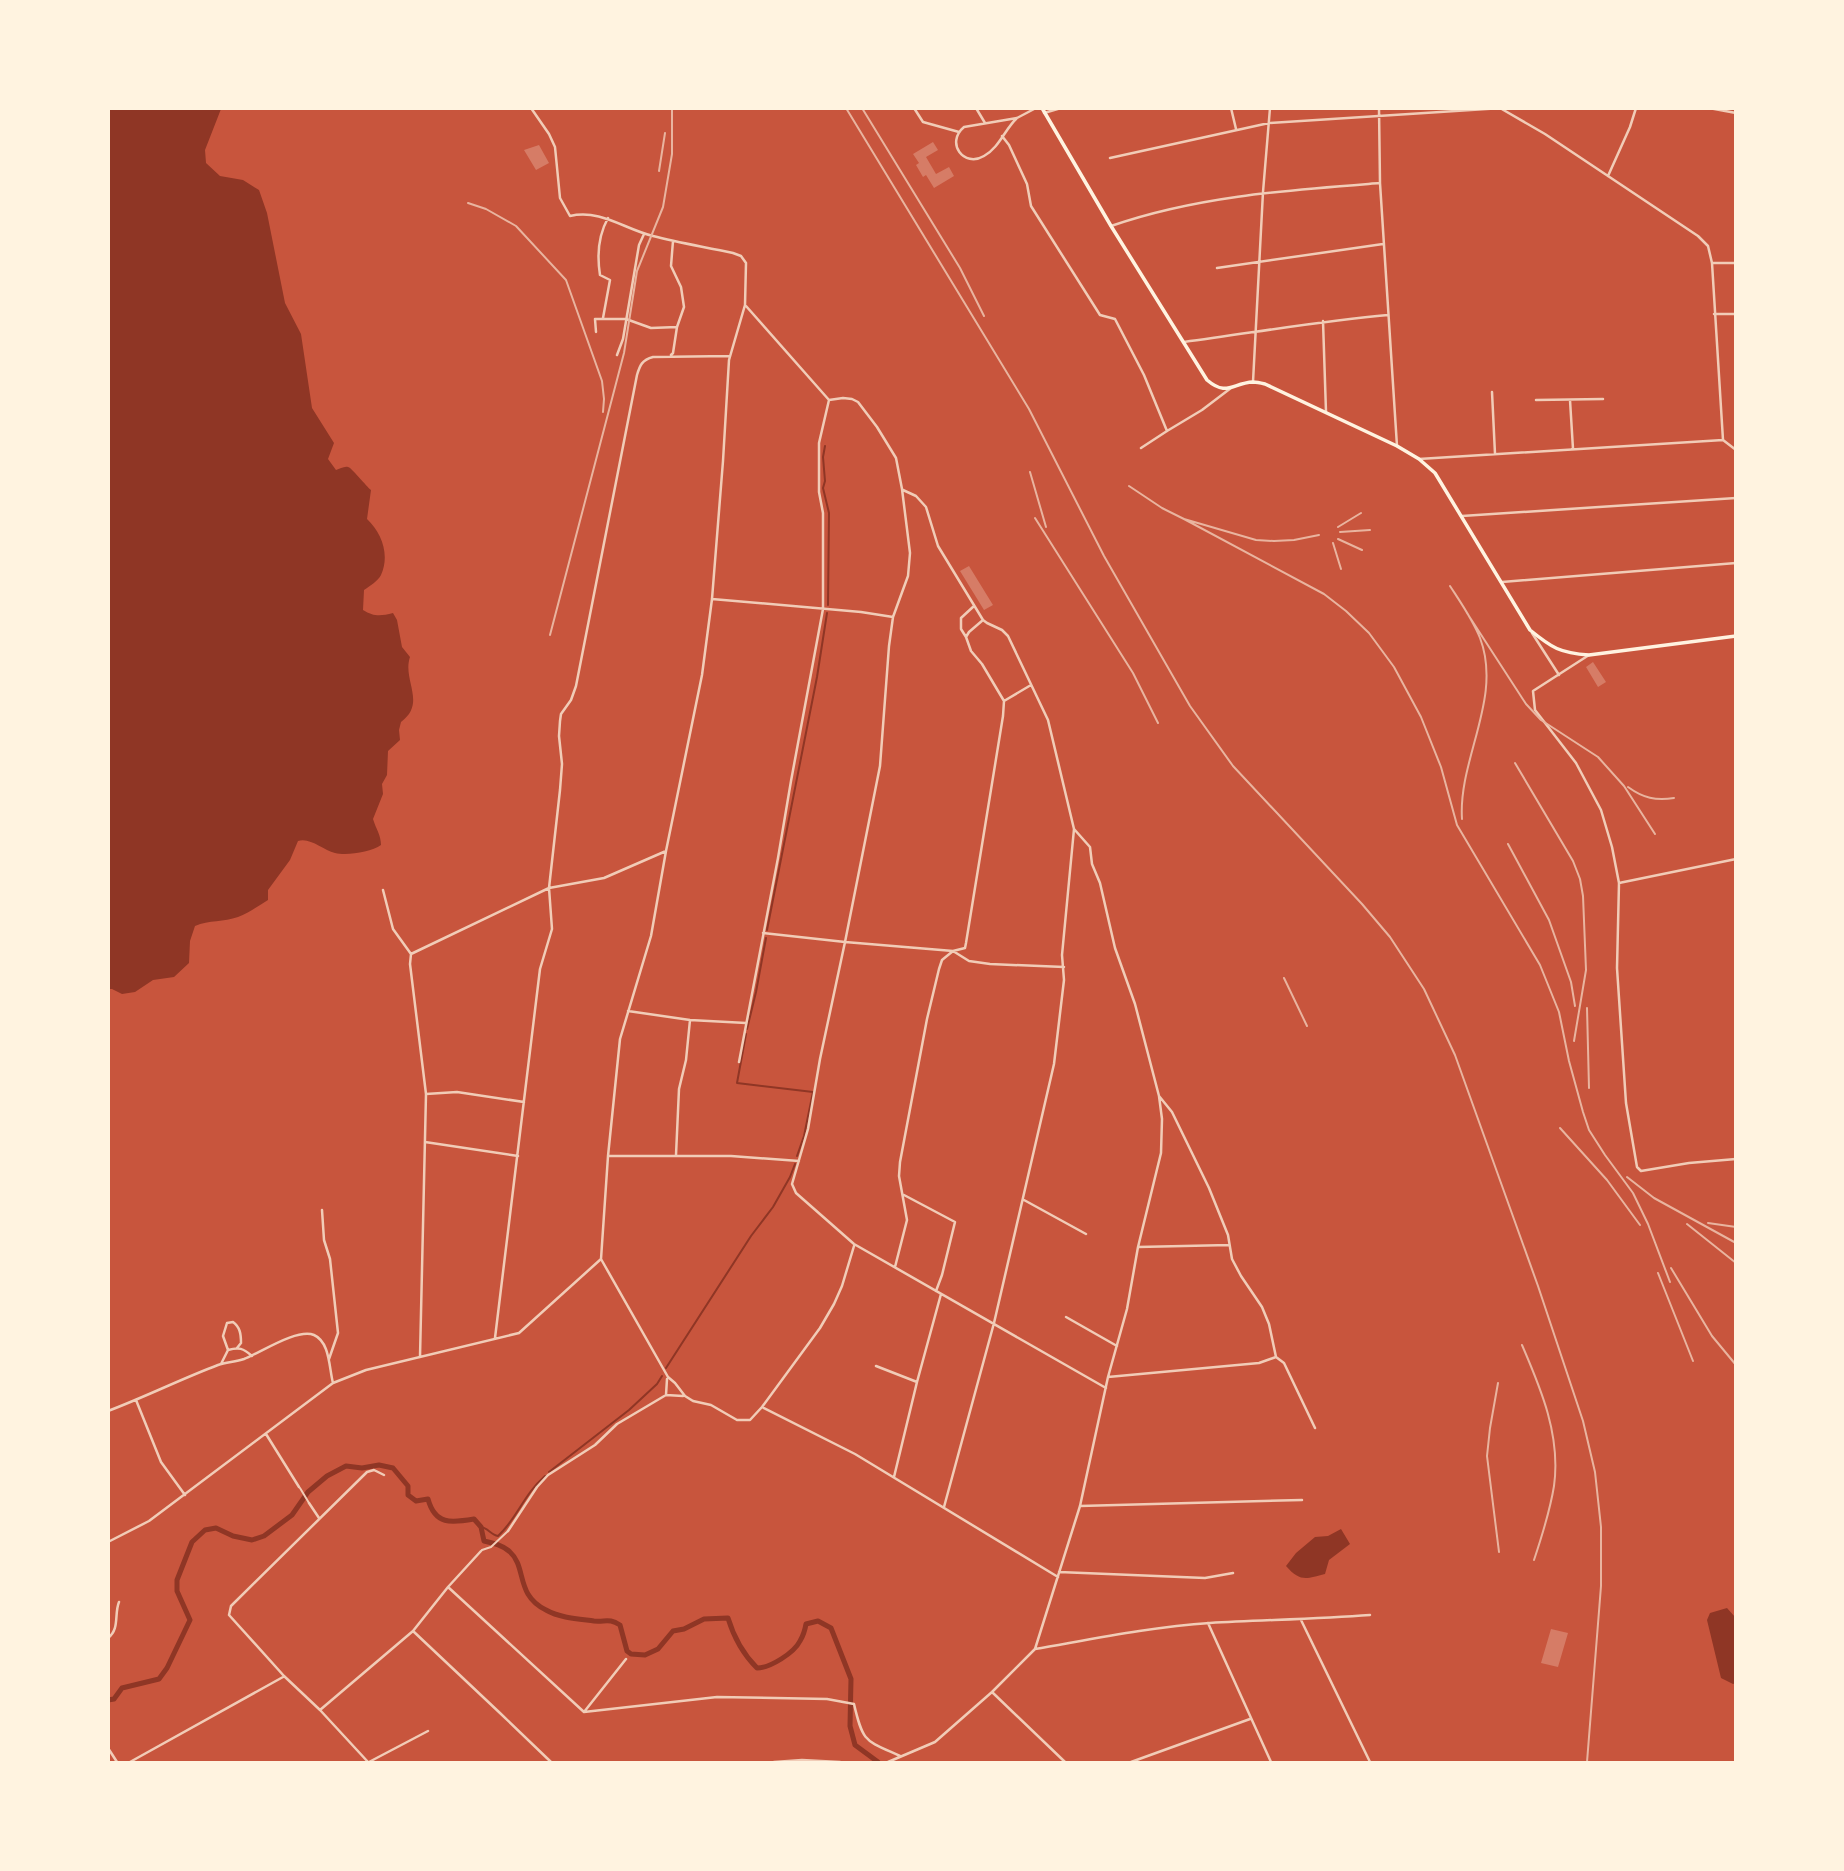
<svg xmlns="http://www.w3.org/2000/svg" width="1844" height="1871" font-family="Rubik,sans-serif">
	<rect width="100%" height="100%" fill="#c8553d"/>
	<!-- water -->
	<path fill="#8f3625" d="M109,108L221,109L205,150L206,163L220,176L243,180L259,190L267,213L285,303L301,334L312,408L334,443L328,459L336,470C340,469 344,466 348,467C351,467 367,487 371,490L367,519C382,533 390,555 381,575C378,581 370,586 364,590L363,610C374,617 381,616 393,613L397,620L402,647L410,657C402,680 427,703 401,722L399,730L400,740L388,751L387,775L382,784L383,794L373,819C376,829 381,835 381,845C371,852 347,856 335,853C323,850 310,837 298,841L290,860L268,890V900C258,906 249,913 238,917C224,922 209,920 195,926L190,941L189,963L174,977L153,980L135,992L122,994L112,989H108Z
		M1341,1529L1350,1544L1329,1560L1325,1574C1306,1579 1300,1582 1286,1566L1296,1553L1315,1537L1328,1536Z
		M1727,1608L1735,1617L1736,1683L1733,1684L1721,1678L1707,1620L1710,1613Z"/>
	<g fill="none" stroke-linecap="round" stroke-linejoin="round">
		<!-- stream -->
		<path stroke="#8f3625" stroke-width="2" d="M825,446L823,457L825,481L823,488L829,513L828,605
			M767,930L817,677L827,613
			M747,1029L756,992L766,938
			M746,1034L737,1083L813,1092L804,1136L797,1156
			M666,1368L751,1236L773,1207L790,1177L795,1164
			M549,1472L629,1410L657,1384L662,1376
			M481,1527C488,1528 491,1535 498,1536C517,1519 523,1495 545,1476"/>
		<!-- canal -->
		<path stroke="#8f3625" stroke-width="5" d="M108,1700L114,1699L122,1688L159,1679L167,1668L190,1620L177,1591V1580L192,1542L205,1530L216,1528L233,1536L252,1540L264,1536L292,1515L308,1492L327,1476L346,1466L362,1468L379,1465L393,1468L408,1486V1495L416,1501L428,1499C435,1525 451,1523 474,1519L481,1527L484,1541C493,1543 503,1545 510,1552C527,1567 515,1595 546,1610C560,1618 579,1619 594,1621C606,1622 609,1618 620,1625L627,1651L631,1654L645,1655L658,1649L673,1631L684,1629L704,1619L728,1618C734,1638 742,1653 757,1668C770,1668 794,1653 800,1641C803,1636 805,1630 806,1624L818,1621L831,1628L851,1679L850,1726L855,1745L878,1762"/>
	</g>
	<!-- building -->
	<path fill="#d67c66" d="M933,142L938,150L926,157L936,174L949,167L954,176L934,188L926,175L923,177L916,165L919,163L913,154Z
		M539,145L549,163L536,170L524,150Z
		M969,566L993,605L984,610L960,571Z
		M1593,662L1606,682L1598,687L1586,667Z
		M1551,1629L1568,1633L1558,1667L1541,1663Z"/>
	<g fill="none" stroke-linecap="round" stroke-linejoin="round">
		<!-- pedestrian -->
		<path stroke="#f1ccb7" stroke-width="2" d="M300,1488L309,1503
			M482,1550L491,1547L508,1531"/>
		<!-- minor -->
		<path stroke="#f1ccb7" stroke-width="2.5" d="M889,108H890
			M914,108L923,122L959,132
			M976,108L985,123
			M1231,108L1236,129
			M1379,108L1380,183L1397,446
			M1500,108L1545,134L1698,236L1708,246L1712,263H1736
			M1709,108L1736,113
			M1044,113L1061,108
			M1017,118C1005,129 999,148 984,156C964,168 945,143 964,127L1017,118L1036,108
			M1002,136L1009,145L1027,184L1031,206L1100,315L1115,319L1144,375L1167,431
			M1110,158L1269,123L1502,108
			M1608,176L1630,127L1636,108
			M1111,226C1197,196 1289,190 1380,183
			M1712,263L1723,440
			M1217,268L1383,244
			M746,306L829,400
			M1714,314H1736
			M603,318L610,280L600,275C597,256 598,236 608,218
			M1323,321L1326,412
			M596,332L595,319H626L651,328L677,327
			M1184,342C1252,333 1319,321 1388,315
			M617,355L623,339L639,245L644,234
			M671,355L673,353L677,327L684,307L681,287L671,266L673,241
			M1253,382L1263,192L1270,108
			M1492,392L1495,454
			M829,400L843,398L852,399L858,402L877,427L896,458L902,489L910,553L908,576L893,617L889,646L880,766L845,942L820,1059L808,1129L792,1184L796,1193L854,1244L1106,1388
			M1536,400L1603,399
			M1570,400L1573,449
			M1141,448L1167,431L1202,410L1231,388
			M1419,459L1723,440L1736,450
			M903,490L916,496L926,507L938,546L983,620L987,623L1002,630L1008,636L1048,720L1074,829L1062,955L1064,980L1054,1064L994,1323L944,1507
			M1462,516L1736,498
			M1502,582L1736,563
			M712,599L861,612L893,617
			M1532,633L1559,675
			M966,637L961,629V618L974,606
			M1589,655L1533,691L1535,710L1576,763L1601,810L1612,847L1619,883L1617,968L1626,1103L1637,1167L1641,1171L1689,1163L1736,1159
			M1004,701L1031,685
			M1074,829L1090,847L1092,864L1100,883L1115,948L1135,1004L1159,1096L1172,1112L1209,1188L1228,1235L1232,1259L1241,1276L1262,1307L1269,1324L1276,1357L1284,1363L1315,1428
			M1619,883L1736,859
			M383,890L393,929L411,954
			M763,933L845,942L953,951L969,961L990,964L1064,967
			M628,1011L690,1020L746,1023
			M739,1062L778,858L791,781L823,609V513L819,492V443L829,400
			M426,1094L457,1092L524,1102
			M425,1142L518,1156
			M676,1155L679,1089L686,1060L690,1020
			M608,1156H731L799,1161
			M904,1195L955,1222L942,1275L936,1291
			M1024,1200L1086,1234
			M322,1210L324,1240L330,1259L338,1333L329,1359
			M1138,1247L1229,1245
			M601,1259L668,1377L675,1383L685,1396L693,1401L711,1405L737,1420H750L762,1407L820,1328L834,1304L842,1286L854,1246
			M895,1267L907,1220L899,1176L900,1162L927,1019L939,969L942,960L953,951L965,948L966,943L1003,716L1004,701L982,664L971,651L966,637L969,632L983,620
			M1066,1317L1117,1346
			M495,1338L540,969L552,929L549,888L560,790L562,764L559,736L560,721L561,714L571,700L576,686L637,375C640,365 642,360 653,357L730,356
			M228,1350C239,1347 243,1348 252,1356
			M420,1357L426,1094L410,964L411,954L549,888L604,878L666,851
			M221,1364L228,1350L223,1336L227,1323L233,1322C240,1327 241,1334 241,1343L237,1348
			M876,1366L917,1382
			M1108,1377L1259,1363L1276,1357
			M666,1395L683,1396
			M136,1400L161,1462L185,1495
			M762,1407L855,1454L1058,1577
			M108,1411C145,1397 181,1379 218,1365C226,1362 235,1362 244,1359C260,1353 297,1328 314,1335C330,1342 329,1368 333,1383
			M266,1434L299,1487
			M894,1477L917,1382L941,1294
			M309,1503L319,1518
			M1080,1506L1302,1500
			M508,1531L537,1487L548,1475L595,1445L617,1424L666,1395L667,1379
			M108,1542L149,1521L333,1383L366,1370L519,1333L601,1259L608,1156L620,1039L651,936L666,851L702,675L712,599L723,461L729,360L745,305L746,263L741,256L733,253C706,247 679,243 653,236C624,229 601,209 570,216L560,198L555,147L549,134L531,108
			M1059,1572L1205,1578L1233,1573
			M448,1587L584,1712L717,1697L827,1699L854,1704C863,1743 865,1740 900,1756
			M1301,1620L1370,1762
			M1208,1623L1271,1762
			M413,1631L501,1714L551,1762
			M108,1638C120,1629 114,1614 119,1602
			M1035,1649C1093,1639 1151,1627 1210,1623C1263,1620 1317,1619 1370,1615
			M992,1692L1065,1762
			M320,1710L413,1631L448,1587L481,1551
			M584,1712L626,1659
			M108,1748L117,1762
			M130,1762L283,1677
			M368,1762L320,1710L284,1676L229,1615L231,1606L367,1472L374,1470L384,1475
			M369,1762L428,1731
			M774,1762L802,1760L840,1762
			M888,1762L935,1742L992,1692L1035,1649L1080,1506L1108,1377L1127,1309L1138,1247L1161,1153L1162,1119L1159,1096
			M1131,1762L1250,1719"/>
		<!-- secondary -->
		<path stroke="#fff3e0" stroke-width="3.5" d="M1042,108L1111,226L1207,380C1227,397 1232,383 1253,382C1257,382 1261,383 1265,384L1397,446L1419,459L1435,473L1530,630C1552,648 1560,653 1589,655L1736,636"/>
		<!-- rail -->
		<path stroke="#e9b49f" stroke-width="2" d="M846,108L1029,409L1104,556L1190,706L1233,766L1362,904L1390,937L1424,989L1455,1055L1538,1286L1583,1421L1595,1472L1601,1527V1586L1587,1762
			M862,108L960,268L984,316
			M659,171L665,133
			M468,203L486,209L516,226L566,280L602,381L604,399L603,412
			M1030,472L1046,527
			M1129,486L1162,508L1184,519L1256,540L1274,541L1294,540L1319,535
			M1035,518L1133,673L1158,723
			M1184,519L1324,594L1346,611L1369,633L1394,667L1421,717L1441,767L1457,825L1540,965L1559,1012L1569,1061L1583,1112L1589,1130L1605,1155L1633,1193L1648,1224L1670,1282
			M1338,527L1361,513
			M1340,532L1370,530
			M1338,539L1362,550
			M1333,543L1341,569
			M1450,586C1461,603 1473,620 1480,638C1503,698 1458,759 1462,819
			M1467,613L1526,704L1541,720L1598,757L1624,786L1655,834
			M550,635L624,353L637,271L663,207L672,154V108
			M1515,763L1573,861L1580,879L1583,896L1586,970L1574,1041
			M1628,787C1643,798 1656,801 1674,798
			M1508,844L1549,920L1571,982L1575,1006
			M1284,978L1307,1026
			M1587,1008L1589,1088
			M1560,1128L1607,1180L1640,1225
			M1627,1177L1654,1198L1736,1243
			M1708,1223L1736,1227
			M1687,1224L1736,1263
			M1671,1268L1712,1336L1736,1365
			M1658,1273L1693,1361
			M1522,1345C1541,1389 1561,1436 1554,1486C1550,1511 1542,1536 1534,1560
			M1498,1383L1490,1428L1487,1456L1499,1552"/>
	</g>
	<!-- border -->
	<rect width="1844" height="1871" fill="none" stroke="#fff3e0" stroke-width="220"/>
</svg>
